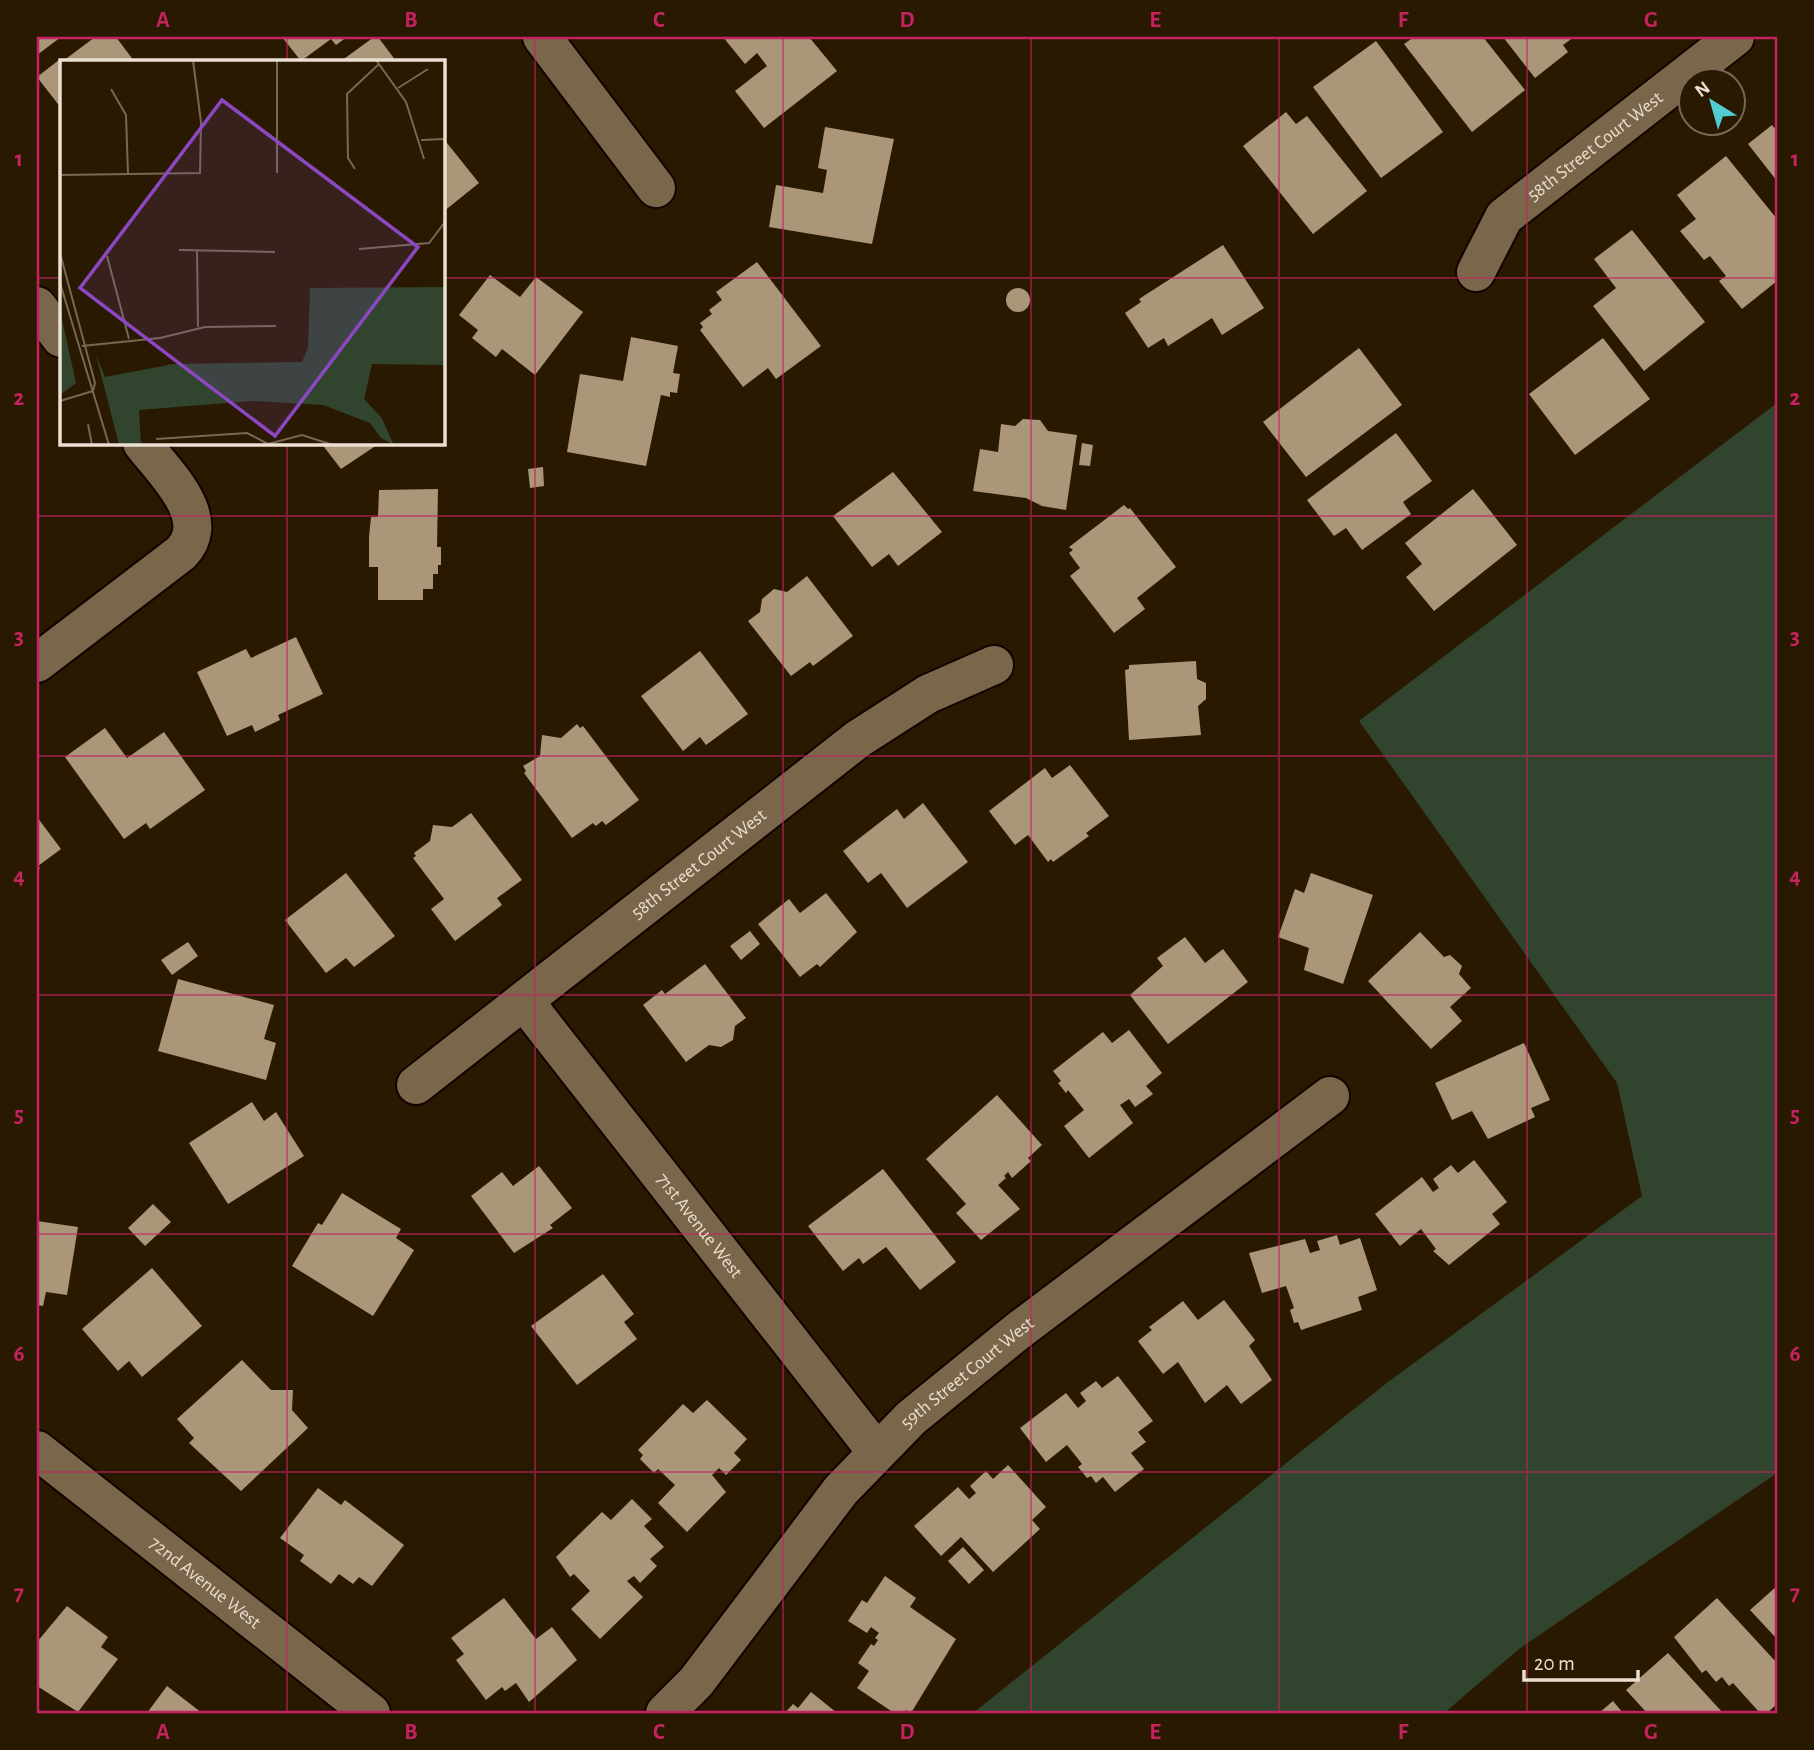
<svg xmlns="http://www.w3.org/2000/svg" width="1814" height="1750" font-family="'Alegreya Sans',sans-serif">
	<rect width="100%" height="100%" fill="#2a1901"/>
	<!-- green -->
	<path fill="#31442e" d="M1777,403V1473L1519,1649L1444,1713H973L1388,1382L1642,1196L1617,1083L1359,721Z"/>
	<!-- building -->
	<path fill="#ab967a" d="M37,37H61L37,55Z
		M95,37H116L134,61H63Z
		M282,37H347L336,45L331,39L301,61Z
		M374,37H378L396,61H341Z
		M723,37H809L837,71L764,128L735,91L767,66L757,53L745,64Z
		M1414,37H1483L1525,90L1472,132L1404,44Z
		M1503,37H1574L1563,45L1568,52L1535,78Z
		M1376,41L1443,132L1381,178L1313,87Z
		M59,60L61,64V108L37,77Z
		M1286,112L1296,124L1307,116L1367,191L1313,234L1243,146Z
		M1772,125L1777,131V181L1748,144Z
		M825,127L894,139L872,244L769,227L776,185L823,193L827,170L818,168Z
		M443,138L479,183L443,212Z
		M1726,156L1777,219V281L1742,309L1719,281L1726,276L1710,256L1704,260L1680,231L1696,219L1677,195Z
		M1632,230L1705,322L1644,371L1593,306L1616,288L1594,259Z
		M1223,245L1264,308L1222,335L1212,318L1168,346L1164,338L1148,348L1125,313L1141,302L1139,299Z
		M757,262L821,346L776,379L768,368L743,387L700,330L703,327L700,323L712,314L709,310L722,300L716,292Z
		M490,275L520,297L536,277L583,312L535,375L502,349L496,357L472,338L478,330L459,315Z
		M1006 300a12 12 0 1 1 24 0a12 12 0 1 1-24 0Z
		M631,337L678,346L673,373L680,374L677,393L670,392V397L661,395L646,466L567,452L580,374L623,381Z
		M1603,338L1650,399L1575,455L1529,394Z
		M1359,348L1402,405L1306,477L1263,422Z
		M1023,419L1040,420L1048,431L1077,435L1066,510L1042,506L1026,498L973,491L980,449L998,452L1001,424L1015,426Z
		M1396,433L1432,481L1403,502L1411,514L1362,550L1346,528L1334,536L1307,500Z
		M321,443H380L341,469Z
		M1082,443L1093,445L1090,466L1079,465Z
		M543,467L544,486L530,488L528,469Z
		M893,472L942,532L898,566L889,554L872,567L833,516Z
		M438,489L437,547H441V565H438V574H433V589H423V600H378V567H369V537L371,517H378L379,490Z
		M1473,489L1517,545L1434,611L1406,577L1422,564L1405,543Z
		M1124,505L1128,509L1130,508L1176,567L1137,598L1145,609L1114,633L1070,576L1080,568L1069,553L1073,550L1069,547Z
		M807,576L853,636L813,666L810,662L791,676L748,621L760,612L762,599L774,589L787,592Z
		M296,637L323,694L278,715L280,720L255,732L252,725L227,736L197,672L246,649L251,658Z
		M700,651L748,714L706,745L700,737L683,751L641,696Z
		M1196,661L1197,679L1206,683V699L1198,706L1201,735L1129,740L1125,670L1129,669V665Z
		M577,724L580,728L583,726L639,800L606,825L602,821L596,826L593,823L572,838L524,773L526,771L523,766L540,756L542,735L561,738Z
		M105,728L127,758L164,732L205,790L150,829L146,823L124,839L65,757Z
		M1070,765L1109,816L1086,833L1089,836L1053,862L1051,859L1048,862L1028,835L1015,845L989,811L1045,768L1052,778Z
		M923,803L968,862L907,908L881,873L868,883L843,851L897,809L904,819Z
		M471,813L522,880L497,898L502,905L455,941L431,909L444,899L413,858L416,856L414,853L430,841L433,825L452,827Z
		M37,817L61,849L38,866L40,868L37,871Z
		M346,873L395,936L354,967L346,958L326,973L285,920Z
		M1311,873L1373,895L1343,984L1304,970L1309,948L1278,937L1295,889L1304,893Z
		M826,893L857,932L820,967L817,964L800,977L758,924L789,899L800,913Z
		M750,931L760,944L741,960L730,946Z
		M1420,932L1444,957L1450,955L1462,966L1459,974L1471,988L1450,1007L1462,1021L1431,1049L1368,981Z
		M1185,937L1205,963L1223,949L1248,982L1168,1044L1130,995L1163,966L1157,958Z
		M188,942L198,956L172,975L161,960Z
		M705,964L746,1018L735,1026L733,1040L721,1047L709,1045L686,1062L643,1005L662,990L665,994Z
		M178,979L274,1005L264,1039L276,1043L266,1080L158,1051Z
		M1129,1030L1162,1073L1146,1086L1153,1094L1135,1107L1129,1099L1120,1105L1133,1123L1089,1158L1064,1126L1084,1110L1068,1090L1066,1093L1058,1083L1061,1081L1053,1071L1103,1032L1112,1043Z
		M1524,1043L1550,1100L1531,1108L1535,1117L1488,1139L1472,1111L1452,1120L1435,1083Z
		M997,1095L1042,1145L1028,1158L1031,1161L1012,1178L1008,1172L1004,1176L1006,1178L998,1185L1020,1209L981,1240L956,1213L966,1204L926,1159Z
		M252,1102L264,1121L276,1112L304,1156L228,1204L189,1143Z
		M1474,1160L1507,1202L1492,1214L1500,1224L1449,1265L1433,1251L1436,1249L1421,1229L1400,1246L1375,1214L1422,1177L1433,1192L1439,1188L1433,1179L1451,1165L1458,1173Z
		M539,1166L572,1208L550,1225L553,1228L514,1253L471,1196L502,1172L513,1186Z
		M883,1169L956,1262L920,1290L886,1247L863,1264L859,1258L843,1271L808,1226Z
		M342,1193L401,1229L396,1238L414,1250L373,1316L292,1266L318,1223L322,1225Z
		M153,1204L171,1222L145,1246L128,1228Z
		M37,1221L78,1227L67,1295L46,1292L43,1306L37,1305Z
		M1337,1235L1340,1245L1360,1238L1377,1290L1358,1297L1362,1310L1301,1330L1298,1322L1294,1323L1290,1310L1294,1308L1286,1286L1262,1293L1249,1253L1305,1239L1310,1253L1320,1250L1317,1241Z
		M152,1268L202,1326L142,1377L129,1361L118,1371L82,1329Z
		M603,1274L634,1314L624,1322L637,1339L577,1385L531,1326Z
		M1224,1300L1255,1340L1249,1346L1272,1380L1241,1404L1227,1385L1205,1403L1178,1362L1163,1374L1138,1341L1152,1330L1149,1327L1183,1301L1198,1320Z
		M242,1360L271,1390H293L292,1410L308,1428L241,1491L189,1443L194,1438L177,1419Z
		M1118,1376L1153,1421L1138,1432L1146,1442L1131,1453L1144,1469L1115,1492L1103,1477L1096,1483L1091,1476L1087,1478L1078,1467L1082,1464L1067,1445L1046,1462L1020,1428L1066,1393L1078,1408L1086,1401L1080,1393L1096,1381L1102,1388Z
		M707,1400L747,1439L734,1453L741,1460L726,1475L719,1468L712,1475L726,1492L687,1532L658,1503L675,1485L658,1469L654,1473L640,1459L643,1455L638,1450L683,1404L693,1413Z
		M1008,1465L1046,1507L1032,1520L1040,1529L993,1572L961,1537L941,1556L914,1526L958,1487L969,1499L976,1493L970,1486L986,1471L993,1479Z
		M318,1488L341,1505L345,1500L404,1545L372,1586L359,1577L353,1584L339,1574L331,1584L300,1561L304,1555L280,1538Z
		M632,1499L652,1519L644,1526L664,1547L650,1559L657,1566L640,1583L634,1576L627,1581L643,1597L600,1639L571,1609L590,1591L574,1574L570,1577L556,1557L602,1512L611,1520Z
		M963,1547L984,1570L969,1584L948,1561Z
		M885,1576L916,1598L910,1607L956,1639L911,1713L906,1710L904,1713H894L857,1688L869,1671L858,1663L871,1644L874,1646L878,1640L875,1638L879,1633L871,1627L867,1633L848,1621L862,1600L867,1603Z
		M1777,1586V1639L1750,1610Z
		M504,1598L536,1639L552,1627L577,1660L529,1702L516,1683L505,1691L502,1687L486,1700L456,1660L464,1654L451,1638Z
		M1717,1598L1777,1663V1704L1767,1713H1760L1733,1683L1729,1686L1722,1677L1716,1682L1706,1670L1702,1673L1674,1637Z
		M67,1606L108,1637L101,1647L118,1659L78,1712L37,1686V1642Z
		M1668,1653L1723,1713H1647L1626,1690Z
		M167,1686L202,1713H147Z
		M811,1692L837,1713H785L793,1704L798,1708Z
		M1613,1701L1623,1713H1599Z"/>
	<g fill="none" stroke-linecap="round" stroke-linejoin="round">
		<!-- street casing -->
		<g stroke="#120400" stroke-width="42">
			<g id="street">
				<path d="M542,37L656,188"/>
				<path id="s1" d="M1476,272L1504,217L1735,37"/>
				<path d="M37,306L61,338"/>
				<path d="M37,663L181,553C215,518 164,472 142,443"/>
				<path id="s2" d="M524,1001L876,1451"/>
				<path id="s3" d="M416,1085L858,739L928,694L994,665"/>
				<path id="s4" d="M37,1450L371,1713"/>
				<path id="s5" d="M665,1713L696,1682L841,1490L911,1418L1018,1331L1330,1096"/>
			</g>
		</g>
		<!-- street -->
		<use href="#street" stroke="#7a664b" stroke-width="38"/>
	</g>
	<!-- grid -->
	<path fill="none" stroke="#c42261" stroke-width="2" stroke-opacity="0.55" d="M287,37V61M535,37V1713M783,37V1713M1031,37V1713M1279,37V1713M1527,37V1713M37,278H61M443,278H1777M287,443V1713M37,516H1777M37,756H1777M37,995H1777M37,1234H1777M37,1472H1777"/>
	<g text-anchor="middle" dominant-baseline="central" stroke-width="7" stroke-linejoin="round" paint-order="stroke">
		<!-- street labels -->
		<g font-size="19" fill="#eadfd0" stroke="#2a1901">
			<text stroke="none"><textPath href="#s1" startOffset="177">58th Street Court West</textPath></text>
			<text stroke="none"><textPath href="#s3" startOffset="359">58th Street Court West</textPath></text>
			<text stroke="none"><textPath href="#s2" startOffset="285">71st Avenue West</textPath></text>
			<text stroke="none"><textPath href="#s5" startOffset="457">59th Street Court West</textPath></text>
			<text stroke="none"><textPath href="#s4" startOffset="214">72nd Avenue West</textPath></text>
		</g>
	</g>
	<!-- overview -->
	<g transform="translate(60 60)">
		<rect width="385" height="385" fill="#2a1901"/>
		<path d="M385,227V305L312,304L304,339L321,357L334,385L321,378L310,363L263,345L192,341L79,350L81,385H59L36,295L45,317L113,304L242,302L248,288L250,228ZM0,250L16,323L0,335Z" fill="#31442e"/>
		<path fill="none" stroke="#776854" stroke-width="2" d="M217,0V113M316,0L346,42L364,99M338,28L368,9M51,29L66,55L68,114M361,80L385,79M295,109L288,98L287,34L319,4M0,115L140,113L141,62L133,0M299,189L369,183L385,162M119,190L215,192M137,190L138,267M0,193L35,323L33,331M47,196L69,279M0,223L49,385M22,286L100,278L145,267L216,266M0,341L33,331M28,364L32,385M96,379L187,373L208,384L242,375L273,385"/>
		<path fill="#8c47c2" fill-opacity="0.15" stroke="#8c47c2" stroke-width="3.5" d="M162,40L358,187L215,376L20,228Z"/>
		<rect width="385" height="385" fill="none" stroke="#eadfd0" stroke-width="3.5"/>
	</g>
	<!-- border -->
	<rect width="1814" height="1750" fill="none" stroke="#2a1901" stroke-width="77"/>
	<!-- north arrow -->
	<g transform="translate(1712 102) rotate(323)"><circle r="33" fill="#2a1901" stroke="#776854" stroke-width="2"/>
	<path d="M0-5L12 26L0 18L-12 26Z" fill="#51ccd2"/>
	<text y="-10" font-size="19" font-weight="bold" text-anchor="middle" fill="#eadfd0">N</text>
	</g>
	<!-- scale -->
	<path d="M1524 1670v10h114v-10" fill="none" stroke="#eadfd0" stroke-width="3.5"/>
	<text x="1534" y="1670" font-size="21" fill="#eadfd0" stroke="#2a1901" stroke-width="5" paint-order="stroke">20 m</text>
	<rect x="38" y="38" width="1738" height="1674" fill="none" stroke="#c42261" stroke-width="2.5"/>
	<g font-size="23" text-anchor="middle" font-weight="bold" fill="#c42261">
		<text x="163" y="27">A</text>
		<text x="411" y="27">B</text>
		<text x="659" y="27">C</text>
		<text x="907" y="27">D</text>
		<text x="1155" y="27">E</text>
		<text x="1403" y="27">F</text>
		<text x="1651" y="27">G</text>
		<text x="19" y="166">1</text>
		<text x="1795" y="166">1</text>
		<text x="19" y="405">2</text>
		<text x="1795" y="405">2</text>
		<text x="19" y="644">3</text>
		<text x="1795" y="644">3</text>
		<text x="19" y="883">4</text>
		<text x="1795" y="883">4</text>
		<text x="19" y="1122">5</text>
		<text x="1795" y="1122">5</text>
		<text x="19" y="1361">6</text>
		<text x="1795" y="1361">6</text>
		<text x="19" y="1600">7</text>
		<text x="1795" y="1600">7</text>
		<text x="163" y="1739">A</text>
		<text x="411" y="1739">B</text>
		<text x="659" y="1739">C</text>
		<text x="907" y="1739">D</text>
		<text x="1155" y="1739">E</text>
		<text x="1403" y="1739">F</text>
		<text x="1651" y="1739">G</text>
	</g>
</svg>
